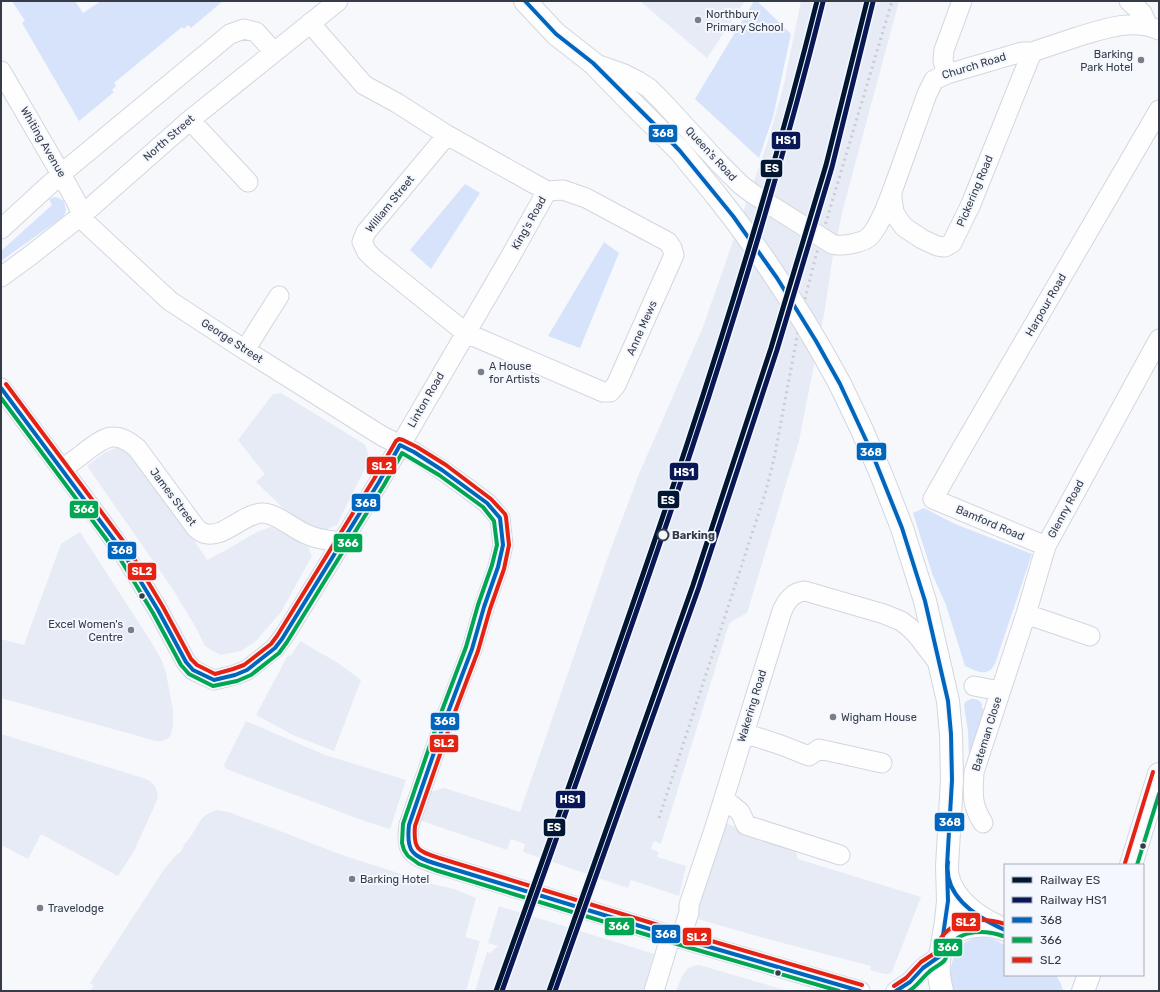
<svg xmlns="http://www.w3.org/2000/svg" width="1160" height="992" font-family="Rubik,sans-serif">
	<rect width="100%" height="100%" fill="#f6f8fc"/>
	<!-- built -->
	<path fill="#e6ebf5" d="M640,1H745L707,58Z
		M801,1H899L843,209L833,255L825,309L799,441L747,613L732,621L729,624L661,844L654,841L651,849L659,852L657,857L686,866L679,896L631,880L628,888L523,852L525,844L511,839L507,850L419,820L430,792L444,788L520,812L608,557L639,474L703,327L767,144L783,89Z
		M281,393L364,444L367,449L369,460L337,525L323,531L307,526L284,509L256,482L265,474L238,440L273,394Z
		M120,446L130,451L188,531L207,560L226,550L257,532L271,527L289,535L308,547L312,556L281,612L256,641L241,651L220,655L205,646L195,626L172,588L87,466L104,453Z
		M80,532L150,640L162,661L166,673L173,710V726L171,734L169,738L162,741H156L1,698V639L24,645L61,544Z
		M300,641L338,663L361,680L334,751L293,735L256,715L288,655L291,656Z
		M246,721L325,755L406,780L390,829L362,820L226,769L224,765Z
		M1,734L143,778L150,781L155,786L157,792L158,798L134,851L118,876L41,834L28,859L1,845Z
		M217,810L228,812L275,829L339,854L432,884L454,889L476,898L465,937L480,941L466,991H90L94,986L90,983L165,868L178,853H180L184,846H183L189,839L202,818L209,813Z
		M725,823L795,848L798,859L921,897L892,972L888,974H885L870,970L871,966L859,963L753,935L698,919L696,910Z
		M499,906L654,954L643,991H475L487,952L490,953L498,946L488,943Z
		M699,965L710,968L788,991H676L682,976L687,969L693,966Z"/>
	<!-- green -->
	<path fill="#d7e3fb" d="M12,1H75L83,13L101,1H223L191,28L188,25L184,29L182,27L114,83L116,86L112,90L114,92L79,121L22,23L25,21Z
		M754,1H757L791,34L773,117L759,158L695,99Z
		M465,184L480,193L431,269L410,250Z
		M55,197L59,198L64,201L66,210L64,216L1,261V251L52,205L49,199Z
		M604,242L619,253L580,348L548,336Z
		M924,508L955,524L1032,554L995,664C987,678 977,671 965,666L946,605L933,576L913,513Z
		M971,699C977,699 983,701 982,708L987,711L972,758H969L968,731L964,706L965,702Z
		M981,937L993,939L1005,945V975H1056L1061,984L1063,991H953C947,977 951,954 963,944C968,940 974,938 981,937Z"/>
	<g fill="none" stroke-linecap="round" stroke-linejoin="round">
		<!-- minor casing -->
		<g stroke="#d2d6de" stroke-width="21">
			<path id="minor" d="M1129,1L1142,13L1148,26
				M310,23L364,85L397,103L447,135L547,191
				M593,63L624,74L638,81L649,88L662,101L720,164
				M1,71L61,174L76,201L85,222L170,301L245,350L382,436L414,452L442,470L467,488L487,503L500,518L503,545L498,567L484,607L472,649L447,715L409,825C405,853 413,856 437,864L689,941L860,991
				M947,74L943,61L944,50L962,1
				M190,120L248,182
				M447,135L366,232L362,242L367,252L374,259L466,333L603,392H610L616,385L670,264L674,255L672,248L668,242L586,198L563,190L547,191
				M892,192V198L894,212L898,219L904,227L922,239L937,246L945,247L952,243L971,204L1032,52
				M1,229L61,174L230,34L244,29L256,32L274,52
				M832,244C841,247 864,243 870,236C882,223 891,194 897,178C907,150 917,122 927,94L934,80L947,74L1022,52H1032C1047,47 1062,42 1077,37C1103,29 1133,18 1159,30
				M1,277L31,255L82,215L190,120L338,1
				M245,350L279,296
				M1,388L98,517L121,549L158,610L186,662L193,670L201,674L214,680L235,675L247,670L260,660L275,648L286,633L379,482L509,259L547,191
				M62,469C70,463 78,458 85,452C105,437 115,429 137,448L196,528C198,530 201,532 203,533C224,540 242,513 263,513C275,513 294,529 306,534C316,539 331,541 342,542
				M1046,546L933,499L962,448L1159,110
				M1026,614L1090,636
				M974,686L1000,691
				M744,733L781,745L809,756L819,749L882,763
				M724,799L740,812L746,825L840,855
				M983,823C971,804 973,793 974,772L1026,614L1046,546L1159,339
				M681,938L689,912V905L715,827L782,611C787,600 793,592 805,591L884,614L901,621L909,627L917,635L940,665
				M654,991L671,935
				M896,991L910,982L923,968L940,956"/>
		</g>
		<!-- major casing -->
		<g stroke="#d2d6de" stroke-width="24">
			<path id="major" d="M525,1L556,34L593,63L628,99L680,151L716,195
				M840,384L862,430L881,474L902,528L925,601L948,701L951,734L952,780L947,866L948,901L946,921L941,951
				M1131,865L1159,774
				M948,877C953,899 977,917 997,926
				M942,991C939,979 937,963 941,951C948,925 984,921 1005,930
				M1083,991L1089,975"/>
		</g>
		<!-- minor -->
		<use href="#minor" stroke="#fefeff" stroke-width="19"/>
		<!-- major -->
		<use href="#major" stroke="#fefeff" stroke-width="22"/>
		<!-- rail -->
		<path stroke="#cbccce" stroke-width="3" stroke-dasharray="2 4" stroke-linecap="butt" d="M799,254L873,1
			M659,818L766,491L775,454L801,315L815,259L892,1"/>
		<!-- minor-bridge casing -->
		<g stroke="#d2d6de" stroke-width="21" stroke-linecap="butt">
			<path id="minor-bridge" d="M720,164L741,185L753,194L832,244"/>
		</g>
		<!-- major-bridge casing -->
		<g stroke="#d2d6de" stroke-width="24" stroke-linecap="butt">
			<path id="major-bridge" d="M716,195C763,254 804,317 840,384"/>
		</g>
		<!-- minor-bridge -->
		<use href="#minor-bridge" stroke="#fefeff" stroke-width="19"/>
		<!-- major-bridge -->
		<use href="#major-bridge" stroke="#fefeff" stroke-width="22"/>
		<!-- bus-1 casing -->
		<g stroke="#f4f7fe" stroke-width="7">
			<path id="bus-1" d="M525,1L556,34L593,63L657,127L680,151L733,216L777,278L816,341L840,384L872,453L902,528L925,601L948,701L951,734L952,780L947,866L948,901L940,956L923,968L910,982L896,991
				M1,388L121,549L158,610L186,662L193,670L214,680L235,675L247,670L275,648L282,639L379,482L400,445L414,452L442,470L487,503L500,518L503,545L498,567L484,607L472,649L447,715L409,825C406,852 412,856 437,864L689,941L860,991
				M948,862C943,897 978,918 1005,930"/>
		</g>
		<!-- bus-2 casing -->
		<g stroke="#f4f7fe" stroke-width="7">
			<path id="bus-2" d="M1,398L116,552L153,613L181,665L189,674L213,686L237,681L251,675L279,653L287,642L384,485L402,453L439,475L483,507L494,521L497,545L492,565L478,605L466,647L441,713L403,824L402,843L404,850L408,856L419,864L435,870L687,947L839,991
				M1137,865L1159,794
				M909,991C917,986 922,978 929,972C933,968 940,965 944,961C948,957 946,951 949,946C961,929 986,930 1003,936"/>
		</g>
		<!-- bus-3 casing -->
		<g stroke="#f4f7fe" stroke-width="7">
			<path id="bus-3" d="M6,384L126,545L163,607L191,659L197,665L215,674L233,669L244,665L271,644L277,636L374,479L396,441L399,439L403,440L417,447L446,465L491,499L505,514L506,517L509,545L504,569L490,609L478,651L453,717L415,826C413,850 418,851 439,858L691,935L862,985
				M1125,863L1153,772
				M894,986L906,978L921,962L935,953C936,949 936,944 939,941C952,918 983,917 1005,924"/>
		</g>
		<!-- bus-1 -->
		<use href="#bus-1" stroke="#0065bd" stroke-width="4"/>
		<!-- bus-2 -->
		<use href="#bus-2" stroke="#00a651" stroke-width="4"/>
		<!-- bus-3 -->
		<use href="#bus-3" stroke="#e42313" stroke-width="4"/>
		<!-- rail-1 casing -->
		<g stroke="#f4f7fe" stroke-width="8">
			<path id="rail-1" d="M496,991C612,664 733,338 817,1
				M549,991L693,585L771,348L826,165L867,1"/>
		</g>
		<!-- rail-2 casing -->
		<g stroke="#f4f7fe" stroke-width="8">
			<path id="rail-2" d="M502,991C618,665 739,339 823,2
				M555,991L699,587L777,350L832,167L873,2"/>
		</g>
		<!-- rail-1 -->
		<use href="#rail-1" stroke="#011633" stroke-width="5"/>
		<!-- rail-2 -->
		<use href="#rail-2" stroke="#091855" stroke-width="5"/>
	</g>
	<!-- markers -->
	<g fill="#797e87" stroke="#f4f7fe" stroke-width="1.5">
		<circle cx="698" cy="20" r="4"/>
		<circle cx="1141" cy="60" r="4"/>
		<circle cx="481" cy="372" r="4"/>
		<circle cx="131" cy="630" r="4"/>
		<circle cx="833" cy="717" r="4"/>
		<circle cx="352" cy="879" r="4"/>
		<circle cx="40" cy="908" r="4"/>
	</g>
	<circle fill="#f4f7fe" stroke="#353c48" stroke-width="2" cx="663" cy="535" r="5.5"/>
	<g fill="#353c48" stroke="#f4f7fe" stroke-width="1.5">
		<circle cx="142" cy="596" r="3.5"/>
		<circle cx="1143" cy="846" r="3.5"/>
		<circle cx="778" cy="973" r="3.5"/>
	</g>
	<g text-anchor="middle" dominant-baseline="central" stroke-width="4" stroke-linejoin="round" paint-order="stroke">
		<!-- poi labels -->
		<g font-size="11" fill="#353c48" stroke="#f4f7fe" text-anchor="start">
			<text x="706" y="14">Northbury<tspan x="706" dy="13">Primary School</tspan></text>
			<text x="1133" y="54" text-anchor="end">Barking<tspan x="1133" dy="13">Park Hotel</tspan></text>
			<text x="489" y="366">A House<tspan x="489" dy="13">for Artists</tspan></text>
			<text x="123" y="624" text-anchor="end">Excel Women's<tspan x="123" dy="13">Centre</tspan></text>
			<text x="841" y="717">Wigham House</text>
			<text x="360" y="879">Barking Hotel</text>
			<text x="48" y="908">Travelodge</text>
		</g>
		<!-- street labels -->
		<g font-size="11" fill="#353c48" stroke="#f4f7fe">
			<text transform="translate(974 66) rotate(-17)">Church Road</text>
			<text transform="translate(169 138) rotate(-41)">North Street</text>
			<text transform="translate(43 142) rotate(60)">Whiting Avenue</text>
			<text transform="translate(711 154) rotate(47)">Queen's Road</text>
			<text transform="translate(975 191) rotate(-67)">Pickering Road</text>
			<text transform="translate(390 204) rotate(-51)">William Street</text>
			<text transform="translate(529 223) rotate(-61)">King's Road</text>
			<text transform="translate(1046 305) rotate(-60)">Harpour Road</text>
			<text transform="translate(642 328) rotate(-66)">Anne Mews</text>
			<text transform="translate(232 341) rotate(33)">George Street</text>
			<text transform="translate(426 400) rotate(-60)">Linton Road</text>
			<text transform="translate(173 497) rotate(53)">James Street</text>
			<text transform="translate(1066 509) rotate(-62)">Glenny Road</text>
			<text transform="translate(990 523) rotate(23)">Bamford Road</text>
			<text transform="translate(752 706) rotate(-73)">Wakering Road</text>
			<text transform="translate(987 734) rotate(-73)">Bateman Close</text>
		</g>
		<!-- stop labels -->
		<g font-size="11" font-weight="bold" fill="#353c48" stroke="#f4f7fe" text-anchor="start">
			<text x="672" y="535">Barking</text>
		</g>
	</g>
	<g stroke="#f4f7fe" stroke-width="1.5">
		<rect x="648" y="124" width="30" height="19" rx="4" fill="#0065bd"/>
		<rect x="771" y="131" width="30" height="19" rx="4" fill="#091855"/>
		<rect x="760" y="159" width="23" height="19" rx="4" fill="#011633"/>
		<rect x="856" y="442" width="31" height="19" rx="4" fill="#0065bd"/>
		<rect x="366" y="456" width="31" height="19" rx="4" fill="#e42313"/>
		<rect x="669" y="462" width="30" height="19" rx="4" fill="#091855"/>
		<rect x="657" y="490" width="23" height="19" rx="4" fill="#011633"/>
		<rect x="351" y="493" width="30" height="19" rx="4" fill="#0065bd"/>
		<rect x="69" y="500" width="30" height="19" rx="4" fill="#00a651"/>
		<rect x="333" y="533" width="30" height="20" rx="4" fill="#00a651"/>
		<rect x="107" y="541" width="30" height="19" rx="4" fill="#0065bd"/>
		<rect x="127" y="562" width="30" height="19" rx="4" fill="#e42313"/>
		<rect x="430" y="712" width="30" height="19" rx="4" fill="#0065bd"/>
		<rect x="429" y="734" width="30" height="19" rx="4" fill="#e42313"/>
		<rect x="555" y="790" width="31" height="19" rx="4" fill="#091855"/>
		<rect x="934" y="812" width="31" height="20" rx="4" fill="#0065bd"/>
		<rect x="543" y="818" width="23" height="19" rx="4" fill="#011633"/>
		<rect x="951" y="912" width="30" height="20" rx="4" fill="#e42313"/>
		<rect x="604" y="917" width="31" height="19" rx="4" fill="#00a651"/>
		<rect x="651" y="924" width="30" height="20" rx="4" fill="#0065bd"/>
		<rect x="682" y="927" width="30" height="19" rx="4" fill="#e42313"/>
		<rect x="933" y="938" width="30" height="19" rx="4" fill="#00a651"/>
	</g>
	<g font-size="11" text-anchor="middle" font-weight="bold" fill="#fff">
		<text x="663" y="137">368</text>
		<text x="786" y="144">HS1</text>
		<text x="772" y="172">ES</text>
		<text x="871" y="456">368</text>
		<text x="382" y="470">SL2</text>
		<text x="684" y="476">HS1</text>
		<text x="668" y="504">ES</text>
		<text x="366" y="507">368</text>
		<text x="84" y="513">366</text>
		<text x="348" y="547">366</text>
		<text x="122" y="554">368</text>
		<text x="142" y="575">SL2</text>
		<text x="445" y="725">368</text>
		<text x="444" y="747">SL2</text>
		<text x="570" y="803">HS1</text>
		<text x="950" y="826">368</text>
		<text x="554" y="831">ES</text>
		<text x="966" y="926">SL2</text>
		<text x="619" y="930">366</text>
		<text x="666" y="938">368</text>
		<text x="697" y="941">SL2</text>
		<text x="948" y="951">366</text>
	</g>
	<!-- border -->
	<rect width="1160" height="992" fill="none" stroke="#353c48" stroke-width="4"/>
	<!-- legend -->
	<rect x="1004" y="864" width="140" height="112" fill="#f4f7fe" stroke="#a8acb5"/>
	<rect x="1012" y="877" width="20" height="6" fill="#011633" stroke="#a8acb5"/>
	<text x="1040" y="884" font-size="12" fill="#353c48">Railway ES</text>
	<rect x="1012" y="897" width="20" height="6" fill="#091855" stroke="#a8acb5"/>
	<text x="1040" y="904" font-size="12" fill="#353c48">Railway HS1</text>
	<rect x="1012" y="917" width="20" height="6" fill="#0065bd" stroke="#a8acb5"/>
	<text x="1040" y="924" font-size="12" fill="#353c48">368</text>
	<rect x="1012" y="937" width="20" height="6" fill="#00a651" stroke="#a8acb5"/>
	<text x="1040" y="944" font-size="12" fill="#353c48">366</text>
	<rect x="1012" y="957" width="20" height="6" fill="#e42313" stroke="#a8acb5"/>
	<text x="1040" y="964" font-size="12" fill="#353c48">SL2</text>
</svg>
